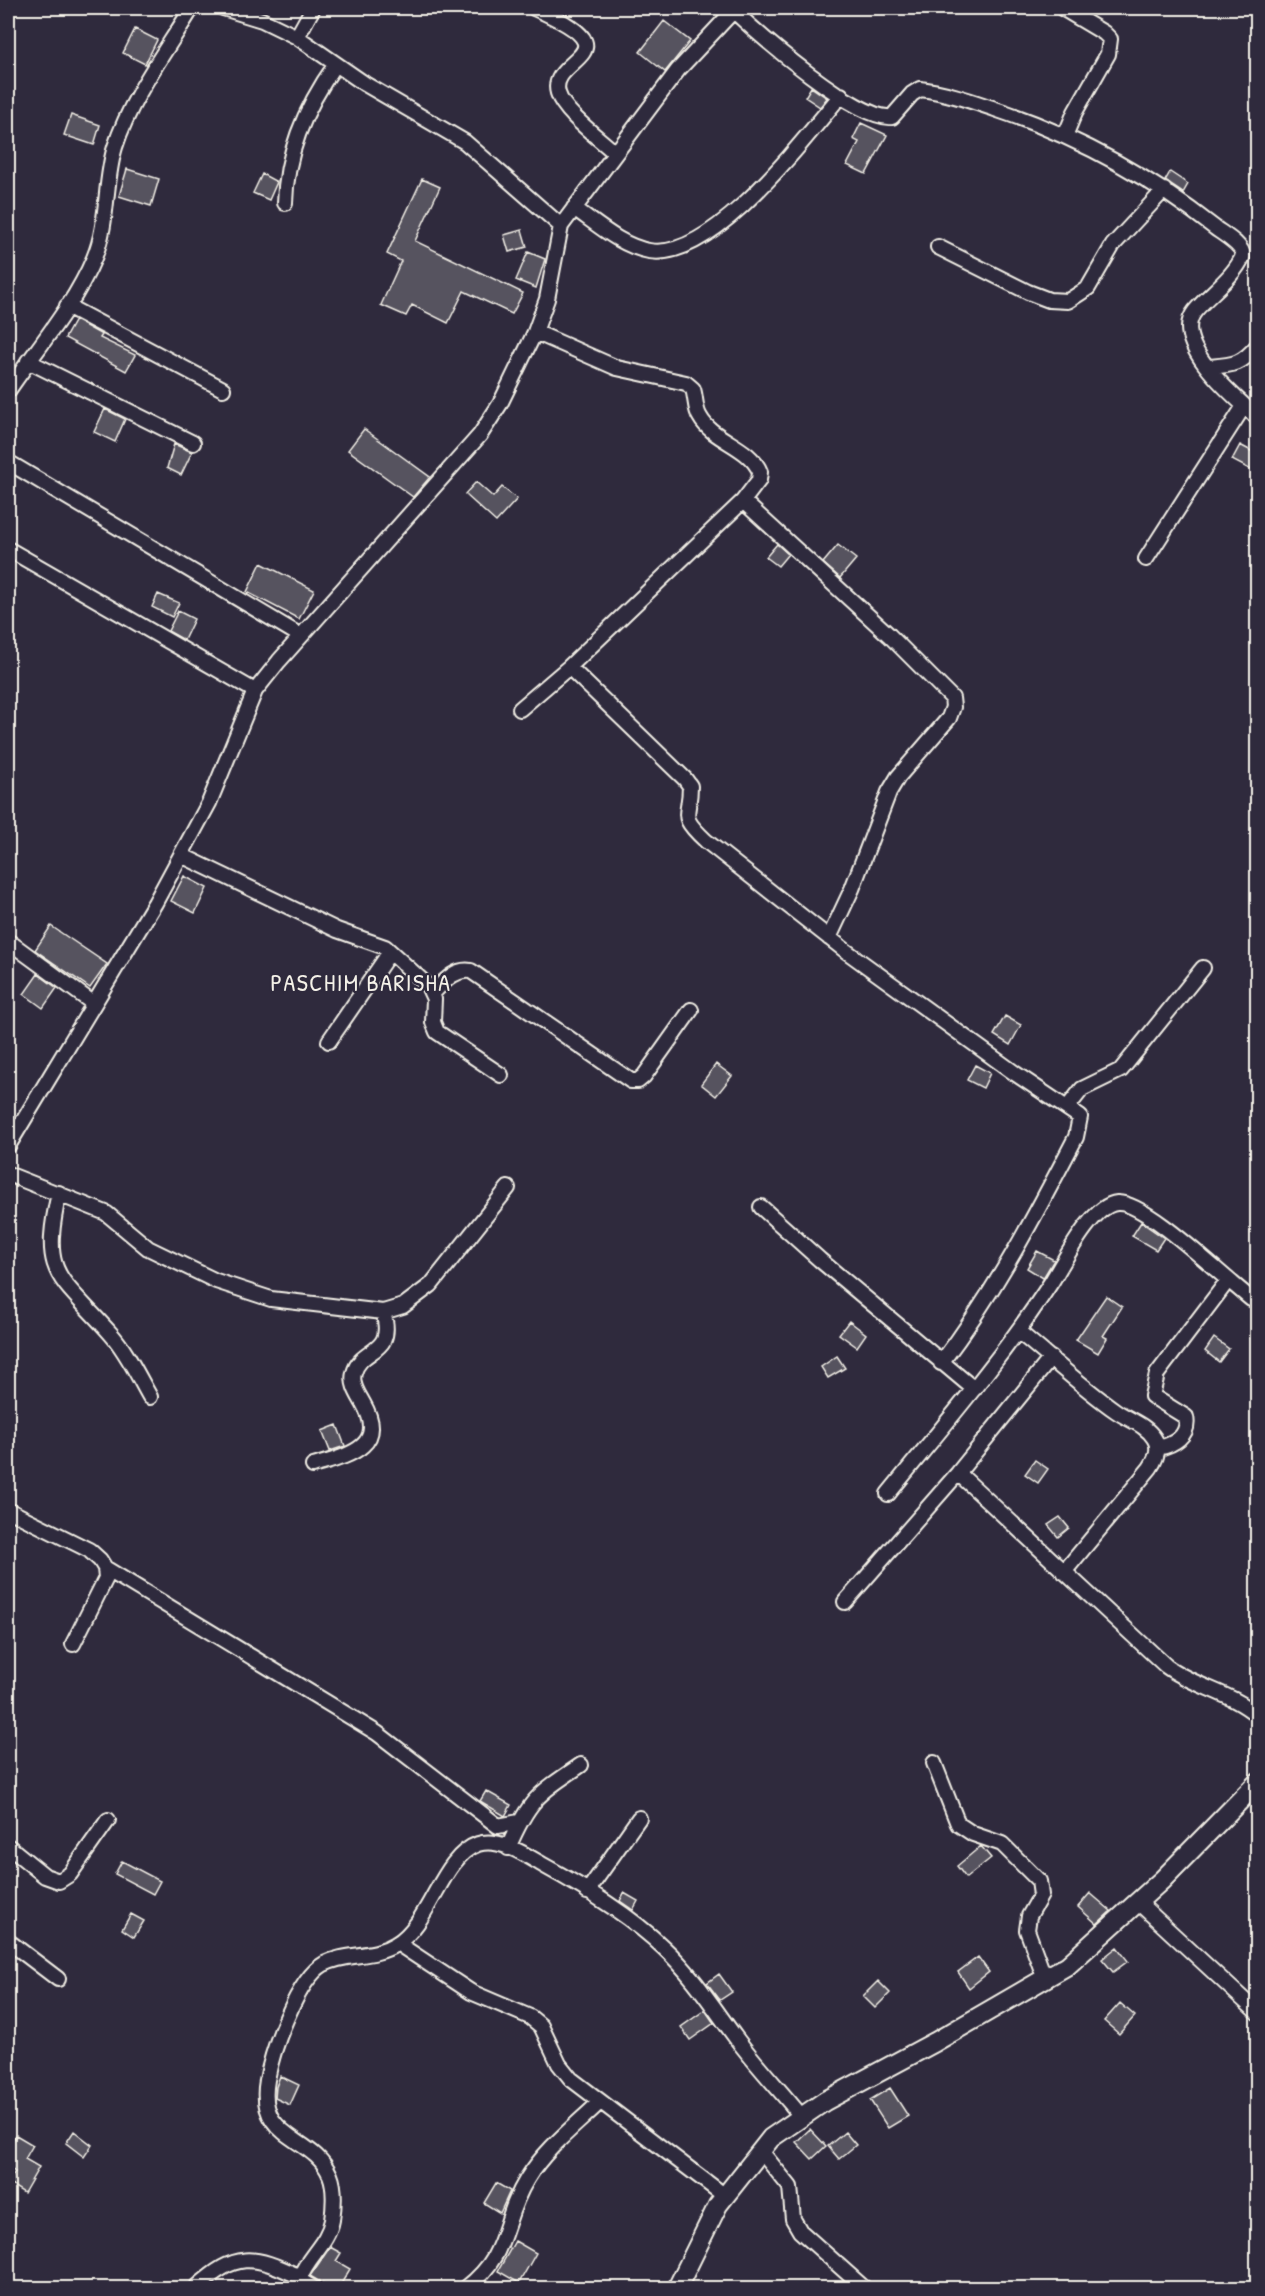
<svg xmlns="http://www.w3.org/2000/svg" width="1265" height="2296" font-family="'Patrick Hand',sans-serif">
	<rect width="100%" height="100%" fill="#2f2a3d"/>
	<filter id="ink" filterUnits="userSpaceOnUse"><feTurbulence type="fractalNoise" baseFrequency=".0167" numOctaves="2"/><feDisplacementMap in="SourceGraphic" scale="12" xChannelSelector="R" yChannelSelector="G"/><feConvolveMatrix kernelMatrix="1 2 1 2 8 2 1 2 1" color-interpolation-filters="sRGB"/></filter>
	<g filter="url(#ink)">
		<!-- building -->
		<path fill="#56525f" stroke="#f4f1e8" stroke-width="1.5" d="M664,21L690,41L665,72L640,52Z
			M135,29L157,40L145,64L123,53Z
			M811,87L827,98L820,107L805,97Z
			M71,115L100,125L94,145L64,135Z
			M861,123L887,135L866,174L847,165L859,142L853,139Z
			M127,169L159,179L151,206L119,196Z
			M1170,172L1188,184L1183,193L1165,181Z
			M262,174L277,182L269,200L253,193Z
			M422,179L440,187L415,241L523,293L512,314L464,291L448,323L412,305L406,316L381,305L401,261L387,254Z
			M522,230L527,247L509,252L504,235Z
			M528,252L545,259L536,288L516,280Z
			M75,320L102,335L100,338L135,355L126,371L65,338Z
			M105,409L125,419L115,442L94,432Z
			M364,429L430,477L413,497L348,450Z
			M174,444L192,452L181,475L167,468Z
			M1240,445L1257,454V473L1232,460Z
			M476,482L493,497L502,487L517,499L496,522L465,494Z
			M777,544L788,554L778,566L766,557Z
			M838,545L856,559L840,578L823,563Z
			M261,563L314,590L299,619L247,592Z
			M158,594L179,603L172,617L152,607Z
			M178,611L194,619L184,640L168,631Z
			M184,876L207,888L195,913L171,901Z
			M51,926L107,964L90,988L35,950Z
			M38,974L57,988L43,1008L24,994Z
			M1005,1016L1021,1025L1010,1045L994,1035Z
			M716,1064L732,1076L716,1096L701,1084Z
			M975,1065L990,1073L983,1088L967,1080Z
			M1141,1222L1164,1238L1156,1250L1132,1236Z
			M1037,1251L1054,1260L1043,1278L1027,1268Z
			M1106,1296L1122,1307L1103,1336L1107,1338L1098,1353L1076,1340Z
			M849,1321L866,1334L857,1347L839,1334Z
			M1214,1338L1229,1349L1219,1362L1205,1351Z
			M837,1356L845,1368L828,1378L821,1367Z
			M337,1425L345,1446L330,1451L322,1431Z
			M1035,1460L1048,1469L1038,1483L1025,1474Z
			M1060,1517L1069,1528L1058,1537L1048,1525Z
			M486,1791L511,1805L505,1816L480,1801Z
			M981,1846L991,1858L966,1878L957,1866Z
			M122,1861L160,1881L153,1894L115,1874Z
			M624,1893L638,1901L633,1910L620,1901Z
			M1090,1893L1111,1911L1097,1924L1078,1907Z
			M131,1914L144,1921L134,1937L122,1929Z
			M1117,1947L1128,1961L1113,1972L1102,1959Z
			M978,1957L989,1972L969,1988L958,1972Z
			M719,1974L732,1992L720,2000L707,1983Z
			M878,1981L890,1993L875,2008L863,1996Z
			M1120,2003L1135,2016L1119,2034L1104,2021Z
			M705,2010L714,2023L690,2040L681,2027Z
			M280,2076L299,2085L290,2105L275,2098L276,2087Z
			M890,2088L908,2116L888,2128L870,2100Z
			M810,2129L826,2146L812,2159L796,2142Z
			M74,2131L92,2145L84,2157L66,2143Z
			M845,2132L856,2145L839,2159L828,2146Z
			M16,2135L33,2145L25,2159L39,2167L24,2193L8,2183L15,2172L8,2167V2149Z
			M496,2183L510,2191L500,2213L484,2203Z
			M515,2241L536,2253L519,2283L498,2271Z
			M330,2247L341,2253L336,2261L350,2269L338,2289H332L310,2276Z"/>
		<g fill="none" stroke-linecap="round" stroke-linejoin="round">
			<!-- minor casing -->
			<g stroke="#f4f1e8" stroke-width="18">
				<path id="minor" d="M223,8L262,20L297,37L365,84L465,142L561,226
					M534,8C640,54 547,57 558,93C563,112 600,139 615,153
					M1062,8L1104,33L1110,39L1108,54L1075,112L1065,136
					M734,11C760,36 858,121 892,117L912,94L920,89C946,92 971,101 995,109C1076,136 1148,175 1215,228C1223,234 1243,245 1243,256C1233,278 1210,293 1195,311C1169,343 1236,398 1258,418
					M297,37L313,8
					M285,203C286,151 306,106 336,64
					M574,208C597,224 621,246 649,251C712,262 803,140 841,95
					M938,247L1028,292L1049,300L1068,301L1088,288L1113,245L1164,190
					M67,306L223,389
					M28,361L193,443
					M1207,367C1233,365 1240,366 1258,345
					M8,391C37,348 74,306 94,258C109,222 104,183 115,147C131,97 166,51 192,8
					M8,462L301,636
					M743,501L889,635L952,698L953,707L949,718L898,777L889,792L852,889L829,938
					M8,549L255,691
					M1146,559L1244,406
					M569,667L685,779L690,786C690,818 677,814 706,841L846,951L1016,1074L1080,1117L1076,1137C1035,1216 995,1292 941,1363
					M520,709L569,667L743,501L759,480L760,472C750,446 713,441 700,417C695,410 696,398 693,389L686,383L617,368L535,332
					M181,855L337,930L385,947L428,986L434,999L433,1022L437,1032L501,1075
					M8,941L94,1004
					M432,994C443,983 454,968 471,971L631,1081H638L644,1076L691,1010
					M329,1041L390,952
					M1067,1108L1082,1089L1121,1070L1203,968
					M8,1146L155,903L209,803L255,691L279,661L480,435L500,404L535,332L547,299L561,226L678,70L736,8
					M8,1174L106,1213L148,1248L216,1281L271,1299L383,1312L403,1306L431,1285L508,1188
					M59,1193C40,1277 59,1275 111,1334C127,1352 138,1376 150,1397
					M761,1207L820,1260L974,1389
					M1019,1332C1051,1358 1082,1387 1116,1411C1129,1420 1146,1425 1154,1438C1161,1448 1156,1459 1150,1468L1064,1572
					M1158,1448C1173,1445 1190,1436 1186,1417L1152,1396L1157,1374L1226,1283H1232L1251,1299L1258,1301
					M313,1466C346,1456 389,1448 363,1403C358,1394 351,1384 354,1373C361,1346 396,1356 383,1312
					M958,1473L1166,1666C1194,1687 1231,1692 1258,1716
					M888,1494C945,1424 1003,1357 1052,1281C1065,1260 1092,1205 1117,1203C1143,1201 1211,1266 1232,1283
					M8,1510L89,1550L100,1560L105,1568L106,1578L73,1644
					M105,1568L377,1733L498,1826L519,1822
					M845,1602L958,1473L1051,1358
					M934,1763L958,1824L973,1834L1002,1844L1039,1881L1041,1895L1029,1916L1027,1930L1045,1979
					M8,1846L45,1876L59,1881L70,1874L108,1820
					M508,1848C529,1799 538,1794 581,1765
					M587,1892L639,1818
					M1139,1903L1258,2013
					M8,1941L58,1979
					M397,1943L471,1992L530,2017L541,2026L559,2064L571,2079L725,2196
					M760,2150L790,2187L793,2219L800,2231L864,2288
					M196,2288C236,2252 252,2254 300,2277
					M313,2288L301,2281L300,2277C308,2256 328,2243 332,2220C334,2207 335,2187 330,2175C313,2135 256,2141 267,2080C272,2051 297,1979 324,1964C347,1952 372,1959 396,1944C431,1923 441,1857 478,1844C499,1837 526,1855 543,1865C585,1888 630,1915 664,1948C693,1975 713,2007 736,2038C756,2065 780,2090 801,2116
					M466,2288C511,2253 500,2223 527,2179C545,2149 575,2126 600,2102"/>
			</g>
			<!-- tertiary casing -->
			<g stroke="#f4f1e8" stroke-width="22">
				<path id="tertiary" d="M677,2288L718,2205L771,2138L825,2101L935,2042L1068,1965L1162,1880L1258,1782"/>
			</g>
			<!-- minor -->
			<use href="#minor" stroke="#2f2a3d" stroke-width="14"/>
			<!-- tertiary -->
			<use href="#tertiary" stroke="#2f2a3d" stroke-width="18"/>
		</g>
	</g>
	<g text-anchor="middle" dominant-baseline="central" stroke-width="4.5" stroke-linejoin="round" paint-order="stroke">
		<!-- neighbourhood labels -->
		<g font-size="24" letter-spacing="1.5" fill="#f4f1e8" stroke="#2f2a3d">
			<text x="361" y="982">PASCHIM BARISHA</text>
		</g>
	</g>
	<!-- margin -->
	<rect width="1265" height="2296" fill="none" stroke="#2f2a3d" stroke-width="30"/>
	<rect x="15" y="15" width="1235" height="2266" fill="none" stroke="#f4f1e8" stroke-width="2" filter="url(#ink)"/>
</svg>
